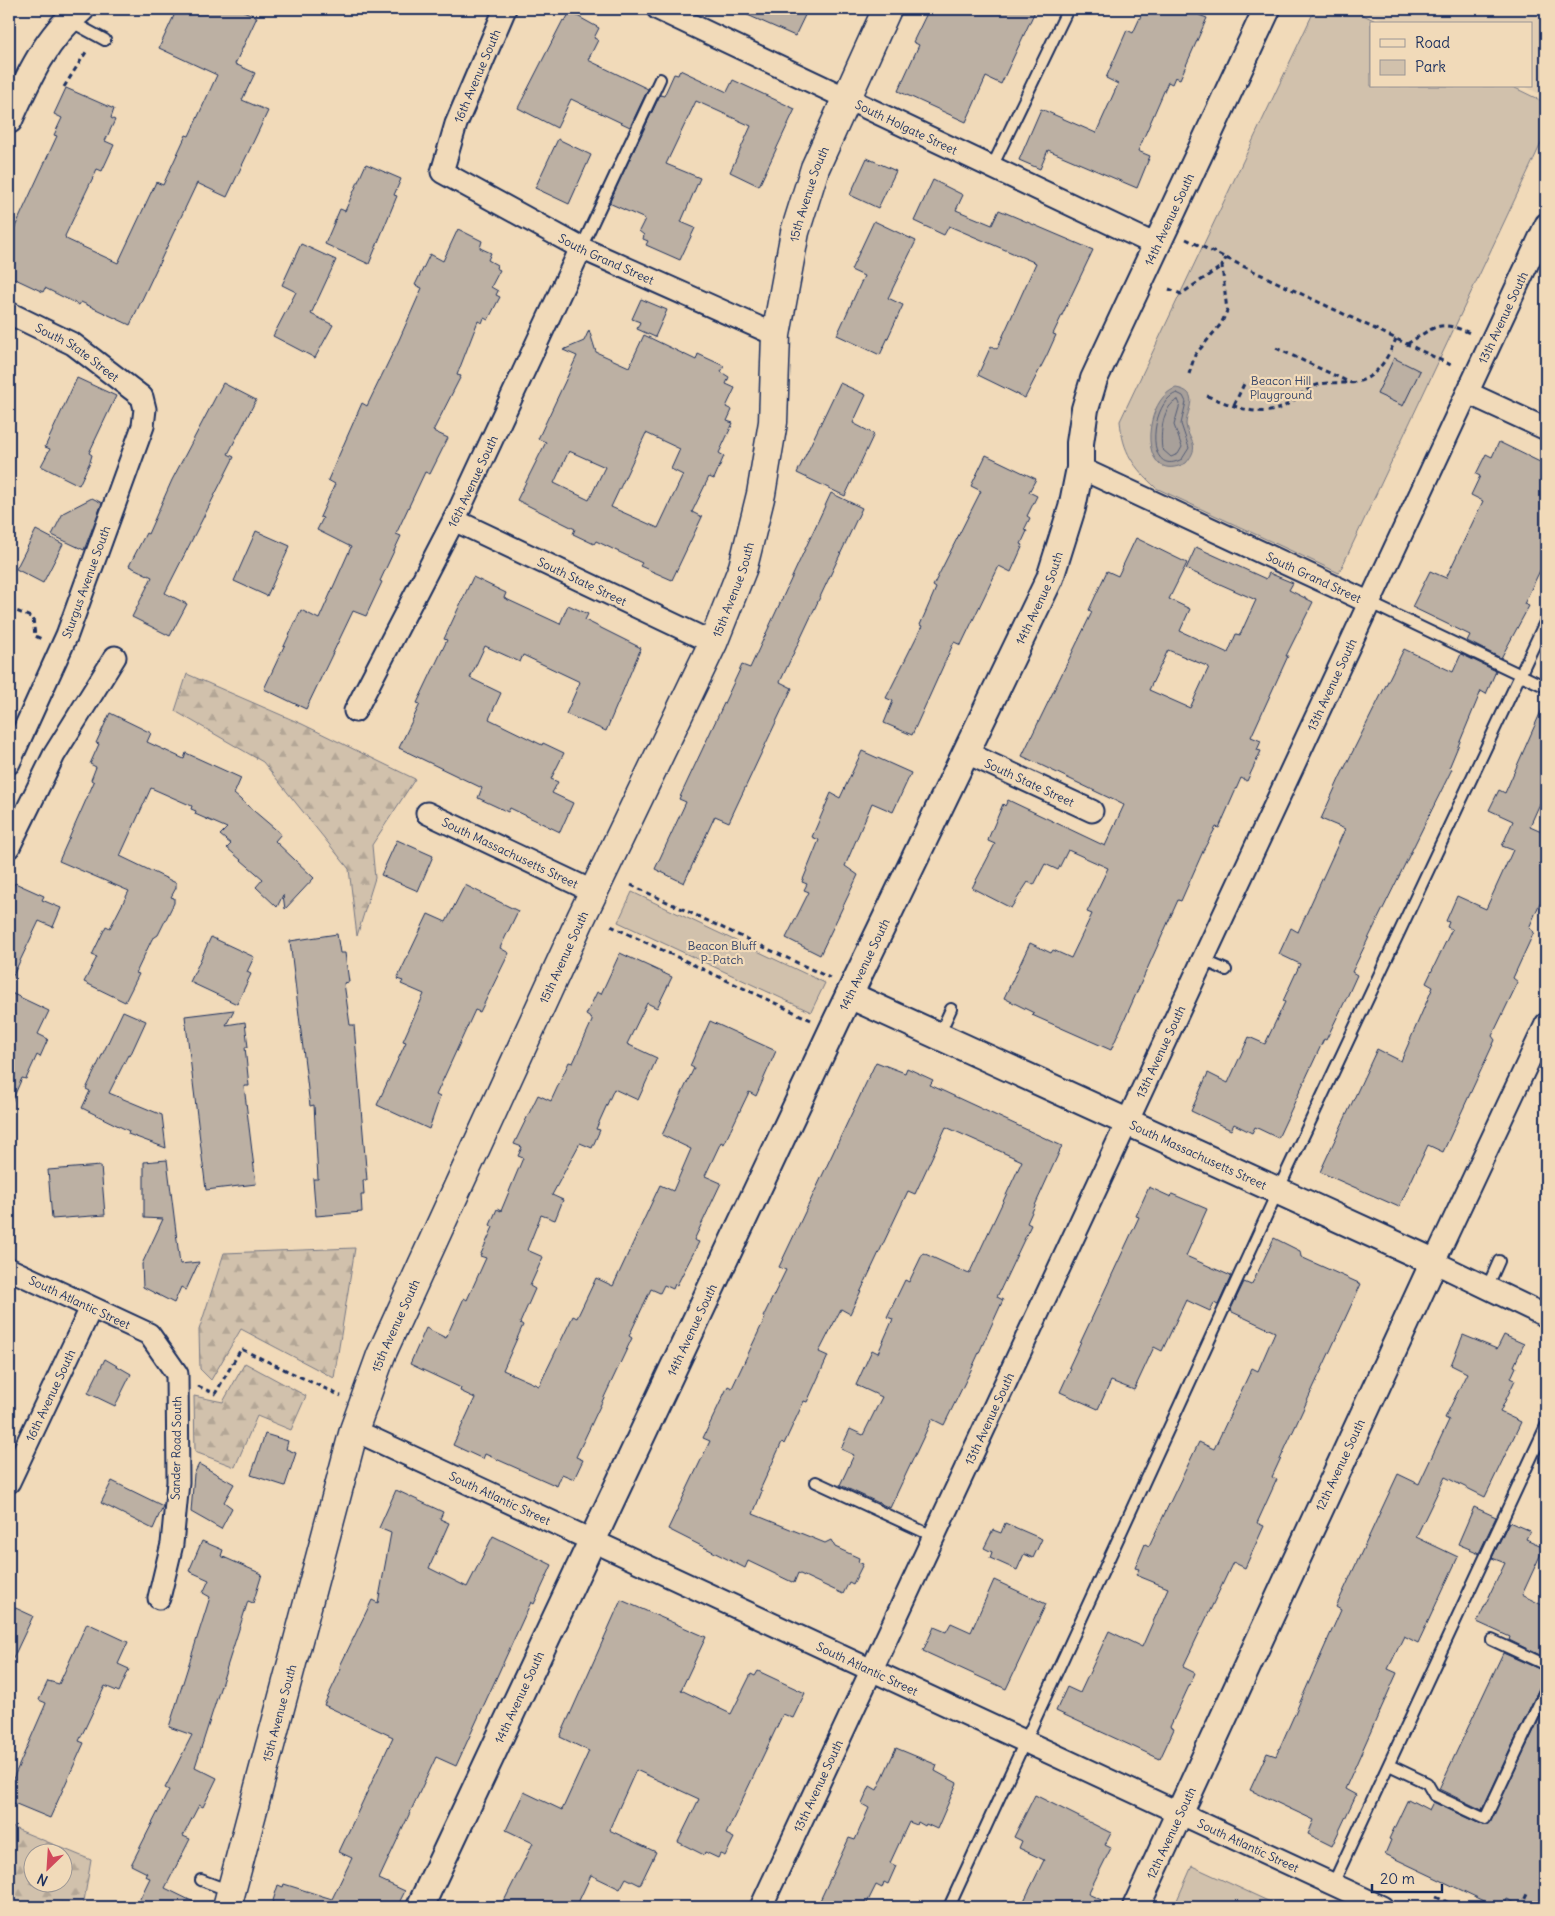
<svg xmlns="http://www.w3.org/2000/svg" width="1555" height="1916" font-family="Delius,sans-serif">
	<defs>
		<pattern id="forest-firs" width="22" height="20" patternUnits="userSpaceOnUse" patternTransform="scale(1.25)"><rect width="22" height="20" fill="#d1c1ac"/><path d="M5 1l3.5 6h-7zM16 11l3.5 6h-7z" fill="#b3a696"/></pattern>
	</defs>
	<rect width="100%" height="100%" fill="#f1dab9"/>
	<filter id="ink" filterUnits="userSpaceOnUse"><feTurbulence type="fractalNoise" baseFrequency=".02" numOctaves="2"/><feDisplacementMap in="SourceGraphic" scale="10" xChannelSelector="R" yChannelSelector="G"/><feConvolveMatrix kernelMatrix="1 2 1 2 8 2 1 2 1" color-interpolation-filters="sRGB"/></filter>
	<g filter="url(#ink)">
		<!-- built -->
		<path fill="#e1cdb2" d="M1360,9H1546V97L1524,86H1531V24H1392Z"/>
		<!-- forest -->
		<path fill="url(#forest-firs)" stroke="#767885" fill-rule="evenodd" d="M187,674L302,724L415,779L372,845L375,878L357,936L349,869L263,762L175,711Z
			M355,1248L334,1378L241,1329L211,1380L200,1369L199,1330L224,1253Z
			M245,1363L306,1396L291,1430L257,1416L235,1467L195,1452L194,1396L223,1402Z
			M9,1826L91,1860L83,1907H9ZM32,1854H62V1884H32Z"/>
		<!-- green -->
		<path fill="#d1c1ac" stroke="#767885" d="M1315,9H1351L1382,24H1371V86H1511L1546,103V133L1339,573L1156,488C1133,466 1123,453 1120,421Z
			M632,892L825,983L811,1012L618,922Z
			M1192,1866L1281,1907H1174Z"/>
		<!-- water -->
		<path fill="#a8a09a" stroke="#707382" d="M1176,388C1201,392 1187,409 1186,424C1188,442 1202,444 1186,463C1137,488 1142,399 1176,388Z"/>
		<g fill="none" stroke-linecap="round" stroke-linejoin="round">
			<!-- shore -->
			<path stroke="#535c76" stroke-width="1" d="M1177,393L1183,396L1186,402L1181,424L1189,448L1182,459C1143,480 1150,400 1177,393Z
				M1178,400L1180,404L1174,425L1182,447L1178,454L1171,457L1162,449C1160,435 1162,405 1178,400Z"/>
		</g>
		<!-- building -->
		<path fill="#bcb0a3" stroke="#1b2f5e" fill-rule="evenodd" d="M177,9H239L257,17L235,64L255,73L242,100L268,111L227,197L197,183L130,325L81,302L79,305L45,288L43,292L9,276V240L57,136L54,135L62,118L54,114L66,88L114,109L111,118L115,120L105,141L114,145L102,171L97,169L65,236L66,239L118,263L156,182L163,185L186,135L189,136L217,75L159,48Z
			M734,9H808L795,36Z
			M929,9H1036L1001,84L986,77L966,122L898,91L919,45L913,42Z
			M1144,9H1202L1199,15L1207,18L1180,79L1175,77L1172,84L1168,82L1138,151L1150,156L1137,188L1048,150L1040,169L1019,160L1041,109L1096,133L1118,84L1106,78L1127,30L1133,33Z
			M570,12L599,28L594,38L598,40L588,60L648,89L630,127L571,99L557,128L518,108L563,20L565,21Z
			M680,70L727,92L733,80L795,109L759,186L730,172L751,126L696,101L666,164L700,178L681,222L695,228L680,260L646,245L648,241L643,239L644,235L639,231L645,219L609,203L660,95L664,96L674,74L678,75Z
			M558,139L591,155L569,204L535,188Z
			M867,158L896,171L878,208L850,195Z
			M366,164L401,179L394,195L397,196L369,264L325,244L340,209L345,211Z
			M933,180L963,195L956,210L992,225L999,210L1093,250L1053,334L1056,335L1047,355L1025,398L978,375L991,346L997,349L1036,263L949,226L944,235L914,221Z
			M874,221L916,241L888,298L903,305L880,355L837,335L864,276L851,270Z
			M458,229L482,241L480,248L491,253L488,260L497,265L496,268L500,270L491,287L498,291L496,295L500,297L488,320L484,318L482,323L478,321L457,375L461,376L433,431L448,438L430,474L425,472L396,534L401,536L380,581L382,582L366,616L353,611L306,709L264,689L301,610L319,619L351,547L317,530L323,518L320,517L335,484L328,480L362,403L367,406L399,340L422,288L415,285L430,254L443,261Z
			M301,244L336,260L311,314L333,325L315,358L273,336L296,292L282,285Z
			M641,299L667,310L655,337L637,329L640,322L632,319Z
			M589,330L596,352L629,367L644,335L696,360L698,354L724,366L721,372L729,377L726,384L735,388L726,407L732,410L727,421L733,423L719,453L724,456L714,479L709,477L692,512L702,517L672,580L640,566L642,563L596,541L594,544L573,534L575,529L517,500L546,442L538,439L577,356L563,350L584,341ZM646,433L680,449L671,469L683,475L658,528L611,507ZM569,451L605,467L589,500L554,483Z
			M1394,358L1420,371L1403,406L1377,394Z
			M77,378L116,396L89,453L92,455L90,462L79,485L41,466L50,449L45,447Z
			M223,383L256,400L228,454L234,457L165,593L187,604L170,636L132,617L152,577L129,566L146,533L148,534L172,480Z
			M840,383L866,395L853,423L874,434L845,496L797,473Z
			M1499,442L1546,465V558L1524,604L1529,606L1501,658L1467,641L1470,635L1412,607L1430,571L1446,578L1483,501L1471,495L1480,476L1476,474L1486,454L1492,457Z
			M986,455L1036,479L1029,492L1037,496L1027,516L1030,518L1024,530L1027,531L1021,544L1023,545L1011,572L999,566L961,645L954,642L912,735L884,723L893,701L886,698L922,626L920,625L936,588L933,586L981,491L971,486Z
			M831,493L862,508L780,682L792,688L729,822L715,816L684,883L655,869L686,802L679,799L742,665L750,668Z
			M92,498L102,503L84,550L52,535L63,513Z
			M36,530L63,544L43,583L16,569Z
			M256,531L290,546L267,596L234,581Z
			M1136,538L1187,563L1169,599L1190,609L1180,631L1228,653L1236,634L1240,635L1256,600L1186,569L1196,547L1266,579L1269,573L1293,583L1289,590L1313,602L1286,656H1288L1251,737L1261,741L1257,750L1261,751L1247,781L1241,778L1219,828L1216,827L1204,849L1181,901L1178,900L1111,1050L1032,1015L1034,1013L1004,998L1030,943L1051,953L1053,950L1071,958L1092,914L1087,912L1108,868L1068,850L1058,870L1045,864L1034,885L1028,882L1011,908L972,888L995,844L988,841L989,837L1003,804L1005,806L1008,800L1105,846L1124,805L1022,756L1092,612L1089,610L1107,571L1118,576ZM1168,650L1209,667L1190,708L1149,690Z
			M473,577L506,593L504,598L560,624L568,605L588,614L585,620L641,648L606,731L566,714L580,682L523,655L520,662L485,646L470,678L501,693L489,719L542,745L543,743L564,753L551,779L558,782L552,793L573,803L560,832L510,808L508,812L478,798L482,788L399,748L420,704L417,703L447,640L444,639Z
			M1404,649L1453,672L1461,654L1496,671L1486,694L1481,691L1449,768L1452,769L1370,935L1352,972L1357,975L1347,997L1326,1040L1324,1039L1278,1138L1255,1127L1252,1133L1234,1124L1231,1130L1191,1111L1208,1073L1228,1083L1249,1037L1265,1044L1285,1002L1283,1001L1300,964L1279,954L1291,928L1298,932L1345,829L1321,819L1340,777Z
			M1546,700V790L1530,826L1546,833V889L1529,928L1534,932L1513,978L1518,982L1492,1036L1495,1040L1443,1152L1428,1145L1399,1207L1320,1172L1377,1049L1401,1061L1433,987L1426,983L1452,929L1447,927L1449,922L1446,921L1457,896L1486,909L1513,850L1502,846L1513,821L1489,810L1499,790L1505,793Z
			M110,713L151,733L147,742L184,759L186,753L241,778L234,794L281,834L275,841L314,878L285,909L283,895L277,907L256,887L263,879L227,848L231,844L220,835L227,828L195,814L196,811L191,809L192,806L151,788L120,856L176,883V888L171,897L174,898V903L158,935L152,939L136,973L139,974L125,1002L84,982L97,957L92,955L106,926L110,928L129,891L59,861L94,782L91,780L96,767L90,764L99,744L96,743Z
			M862,751L911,773L893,812L872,803L845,866L858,875L820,955L786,938L809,892L804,890L807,884L802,882L819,840L812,837L831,793L840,798Z
			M397,840L433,856L418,891L381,875Z
			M9,883L14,885L15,883L44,896L42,900L61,908L53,927L39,921L9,984Z
			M465,885L518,911L500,948L509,953L480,1012L475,1010L436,1095L440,1097L429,1129L377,1105L406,1042L403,1041L424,994L401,984L403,981L397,979L428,914L446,922Z
			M337,934L340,953H345L349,982L344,983L350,1025H354L367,1180H363L364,1195H361L362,1212L316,1216L313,1179H318L314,1105L310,1106L290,941Z
			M211,937L254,957L247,972L251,974L237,1004L190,982Z
			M620,953L672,977L657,1008L647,1003L627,1044L657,1058L638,1100L614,1089L596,1129L600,1130L592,1148L580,1143L552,1195L563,1200L555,1220L541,1215L527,1250L543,1257L530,1286L535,1289L520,1323L523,1325L503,1370L539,1386L573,1316L577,1318L596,1278L613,1286L660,1185L673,1191L691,1149L662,1135L694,1068L690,1066L710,1021L776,1051L756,1096L749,1092L724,1144L721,1142L705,1176L721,1183L694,1240L699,1242L677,1285L675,1284L673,1289L664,1285L660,1293L651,1289L629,1336L632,1338L576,1457L583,1460L574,1479L562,1474L557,1486L485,1454L483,1459L453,1445L475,1398L460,1391L461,1388L410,1364L426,1328L446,1338L464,1298L467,1300L486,1258L480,1256L493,1227L490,1225L497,1209L501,1211L523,1158L518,1156L522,1147L514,1144L538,1095L551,1101L569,1062L573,1063L592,1021V1019L586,1015L597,992L601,994Z
			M9,992L49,1011L38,1034L48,1039L40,1057L37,1055L26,1079L22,1078L9,1108Z
			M234,1010L226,1025L245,1022L248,1047H245L249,1086H244L256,1184L206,1190L185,1016Z
			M123,1011L146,1021L130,1056L128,1055L109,1093L162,1115L166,1148L128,1134L129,1131L82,1108L90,1091L86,1089Z
			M876,1062L905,1073L907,1068L933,1080L930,1085L1062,1146L1027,1223L1031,1225L997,1297L1003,1300L972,1368L944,1425L932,1419L890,1508L840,1485L854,1455L841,1449L850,1429L863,1435L882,1397L856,1385L872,1350L878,1353L893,1319L887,1317L905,1280L909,1282L923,1253L969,1274L1022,1161L946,1127L915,1194L908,1191L850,1314L841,1309L819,1352L828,1356L807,1402L804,1401L784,1444L782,1442L760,1490L762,1491L753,1514L825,1543L831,1540L835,1547L859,1558L858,1562L863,1564L853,1584L849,1582L843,1594L798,1573L794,1583L748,1561L745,1568L668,1529L710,1441L703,1438L728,1386L732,1388L765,1318L763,1317L786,1270L779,1267Z
			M167,1160L180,1264L199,1262L186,1290L181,1287L174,1303L143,1287L142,1264L163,1219L144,1218V1162Z
			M101,1166L105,1215L52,1219L48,1170Z
			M1149,1187L1171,1197L1172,1194L1207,1209L1186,1256L1231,1276L1218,1305L1214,1303L1210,1311L1186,1300L1162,1351L1154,1347L1134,1390L1111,1381L1098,1409L1060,1392L1071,1368L1069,1367L1139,1217L1136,1216Z
			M1274,1238L1300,1251L1301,1257L1361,1284L1272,1477L1277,1479L1257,1523L1264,1526L1245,1568L1233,1562L1183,1667L1195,1673L1170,1727L1174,1729L1160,1759L1056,1711L1067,1687L1080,1693L1109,1631L1142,1647L1168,1588L1136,1575L1139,1569L1135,1568L1145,1544L1149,1546L1199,1442L1214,1449L1252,1368L1258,1371L1275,1332L1230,1311L1244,1282L1251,1285L1254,1280Z
			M1463,1335L1497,1349L1504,1335L1524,1344L1514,1366L1516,1367L1511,1378L1515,1380L1500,1412L1521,1422L1485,1497L1445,1477L1416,1537L1458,1557L1418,1643L1404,1636L1388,1669L1397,1673L1345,1789L1356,1795L1332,1846L1308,1834L1314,1820L1250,1790L1267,1753L1276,1756L1341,1610L1336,1607L1398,1474L1419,1484L1449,1420L1445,1418L1467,1373L1451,1365Z
			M105,1359L131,1374L115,1406L88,1393Z
			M265,1434L288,1441L286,1449L296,1453L285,1486L251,1475Z
			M199,1464L234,1484L224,1502L232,1508L221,1529L191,1512L194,1474Z
			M112,1481L163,1506L153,1529L101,1503Z
			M396,1490L443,1512L440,1519L449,1523L429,1568L467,1587L493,1536L552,1565L534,1604L531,1602L456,1766L436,1757L379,1879L405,1891L397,1907H271L278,1885L283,1887L284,1884L332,1899L352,1858L339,1852L393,1737L324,1705L341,1669L339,1668L372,1600L378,1603L391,1533L379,1528Z
			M1474,1507L1496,1517L1479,1553L1458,1544Z
			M1509,1522L1530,1531L1526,1539L1544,1547L1522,1595L1546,1607V1658L1509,1640L1510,1637L1477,1622L1505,1563L1492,1558Z
			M1005,1523L1042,1539L1033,1558L1024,1554L1017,1570L990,1558L992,1552L984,1548L993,1530L1001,1533Z
			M202,1541L223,1550L221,1556L262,1574L253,1603L248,1601L195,1767L217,1778L203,1807L199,1805L183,1836L190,1839L165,1888L204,1907H136L150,1878L145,1876L147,1873L131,1865L169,1790L165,1788L192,1735L169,1727L210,1597L203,1593L209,1580L189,1571Z
			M994,1580L1046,1604L1006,1689L923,1651L934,1627L946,1632L951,1623L971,1632Z
			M621,1600L706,1637L681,1690L731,1714L751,1674L755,1676L758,1671L805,1693L793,1718L783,1714L726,1834L734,1838L725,1856L720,1854L718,1858L705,1852L704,1855L678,1842L699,1799L636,1770L609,1830L656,1852L640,1885L626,1878L620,1889L591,1875L576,1907H501L533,1843L506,1830L524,1792L562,1810L589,1751L560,1737Z
			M9,1605L33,1616L9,1667Z
			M87,1623L128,1642L118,1664L129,1669L119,1692L105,1686L79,1741L84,1743L50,1818L9,1801V1788L44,1708L46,1703L39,1700L48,1681L59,1684Z
			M1503,1653L1546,1672V1682L1540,1686L1482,1810L1439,1789Z
			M1546,1705V1907H1524L1507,1899L1504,1907H1497L1385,1854L1391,1840L1389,1839L1408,1799L1429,1810L1433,1802L1482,1825L1489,1824Z
			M896,1748L937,1765L935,1771L957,1783L937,1829L926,1824L925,1826L918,1822L917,1825L909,1822L890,1863L896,1866L888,1884L884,1882L882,1888L876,1885L865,1907H817L849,1838L855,1840L869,1808L862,1804L870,1786L877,1790Z
			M1035,1795L1111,1833L1105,1845L1111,1848L1088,1894L1117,1907H1021L1044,1860L1019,1848L1022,1841L1014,1837Z"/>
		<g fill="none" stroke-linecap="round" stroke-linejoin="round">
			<!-- service casing -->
			<g stroke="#1b2f5e" stroke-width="14">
				<path id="service" d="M70,21L105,40
					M992,167L1068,9
					M581,248L660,79
					M1368,602L1546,687
					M1203,960L1226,970
					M939,1035L951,1009
					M1487,1288L1499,1261
					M816,1482L935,1537
					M1492,1640L1546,1665
					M1389,1765L1427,1783L1434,1795L1485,1819L1546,1689
					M201,1880L230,1891
					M1333,1884L1546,1426
					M949,1907L1287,1171L1546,620"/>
			</g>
			<!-- minor casing -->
			<g stroke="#1b2f5e" stroke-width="25">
				<g id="minor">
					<path id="s1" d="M505,9L456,124L442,172L581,248L776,335"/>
					<path id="s2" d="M658,9L1156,245"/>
					<path id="s3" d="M9,313L73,344L142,397L145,409L143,426L67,635L9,763"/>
					<path d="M1468,393L1546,429"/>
					<path id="s4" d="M1080,468L1368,602"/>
					<path id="s5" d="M454,520L713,643"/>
					<path id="s6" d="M355,711L460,508L581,248"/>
					<path id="s7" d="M967,753L1092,811"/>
					<path id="s8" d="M427,813L594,892"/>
					<path d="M9,847L54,755L115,657"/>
					<path d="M1546,1024L1434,1262L1546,1316"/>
					<path id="s9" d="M9,1269L149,1334L177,1374L178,1482L172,1544L159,1598"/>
					<path id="s10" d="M354,1430L1382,1907"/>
					<path id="s11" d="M9,1482L91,1308"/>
					<path id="s12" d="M761,1907L1546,224"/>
				</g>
			</g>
			<!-- tertiary casing -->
			<g stroke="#1b2f5e" stroke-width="30">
				<g id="tertiary">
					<path d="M9,120C27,80 46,37 81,9"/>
					<path id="s13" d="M849,995L1434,1262L1136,1907"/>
					<path id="s14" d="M420,1907L836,1022L1050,578L1072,508L1080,468V443L1085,409L1094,379L1267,9"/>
				</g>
			</g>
			<!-- secondary casing -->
			<g stroke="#1b2f5e" stroke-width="31">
				<g id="secondary">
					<path id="s15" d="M227,1907L354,1430L381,1355L581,918L713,643L743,567L761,494L773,422L776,335L795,232L815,168L887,9"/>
				</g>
			</g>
			<!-- path -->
			<path stroke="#1b2f5e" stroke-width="3" stroke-dasharray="5 4" stroke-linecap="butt" d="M64,87L88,49
				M1186,239L1451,365
				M1169,289L1181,294L1222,266
				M1407,344C1436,326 1439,319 1472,334
				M1276,348L1351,383
				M1189,374L1195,355L1221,324L1227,311L1222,266L1226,258
				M1207,396C1232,405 1263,421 1288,404C1298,398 1306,388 1317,385C1326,382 1338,383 1348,383C1375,382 1386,361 1396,339
				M1234,405L1244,384
				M9,608L33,618L35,636L42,639
				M631,885L830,978
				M611,926L811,1020
				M198,1386L215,1394L241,1349L341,1396
				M1436,1897L1458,1907
				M1521,1907L1527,1894"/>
			<!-- service -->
			<use href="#service" stroke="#f1dab9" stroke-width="10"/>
			<!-- minor -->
			<use href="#minor" stroke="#f1dab9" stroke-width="21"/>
			<!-- tertiary -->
			<use href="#tertiary" stroke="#f1dab9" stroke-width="26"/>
			<!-- secondary -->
			<use href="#secondary" stroke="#f1dab9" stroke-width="28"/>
		</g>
	</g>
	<g text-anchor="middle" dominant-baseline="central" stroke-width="4.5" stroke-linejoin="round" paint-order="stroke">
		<!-- street labels -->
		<g font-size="12" fill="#1b2f5e" stroke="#f1dab9">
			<text transform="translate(477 76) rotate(-67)">16th Avenue South</text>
			<text stroke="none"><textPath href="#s2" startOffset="275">South Holgate Street</textPath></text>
			<text stroke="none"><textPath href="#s15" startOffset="1821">15th Avenue South</textPath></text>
			<text stroke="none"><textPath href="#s14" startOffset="1852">14th Avenue South</textPath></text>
			<text stroke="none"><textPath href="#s1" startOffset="361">South Grand Street</textPath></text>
			<text stroke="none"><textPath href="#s12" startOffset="1754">13th Avenue South</textPath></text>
			<text stroke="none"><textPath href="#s3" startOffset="79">South State Street</textPath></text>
			<text stroke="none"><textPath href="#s6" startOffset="258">16th Avenue South</textPath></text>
			<text stroke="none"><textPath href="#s4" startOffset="258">South Grand Street</textPath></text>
			<text stroke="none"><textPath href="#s5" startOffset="142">South State Street</textPath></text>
			<text transform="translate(86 582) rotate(-70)">Sturgus Avenue South</text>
			<text stroke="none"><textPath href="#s15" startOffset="1416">15th Avenue South</textPath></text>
			<text stroke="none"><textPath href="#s14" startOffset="1448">14th Avenue South</textPath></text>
			<text stroke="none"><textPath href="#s12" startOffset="1349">13th Avenue South</textPath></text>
			<text stroke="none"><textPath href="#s7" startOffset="69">South State Street</textPath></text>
			<text stroke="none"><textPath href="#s8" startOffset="92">South Massachusetts Street</textPath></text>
			<text stroke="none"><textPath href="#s15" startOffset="1011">15th Avenue South</textPath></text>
			<text stroke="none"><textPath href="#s14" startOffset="1042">14th Avenue South</textPath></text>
			<text stroke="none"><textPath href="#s12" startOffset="944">13th Avenue South</textPath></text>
			<text stroke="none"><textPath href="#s13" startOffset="384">South Massachusetts Street</textPath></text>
			<text stroke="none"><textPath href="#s9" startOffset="78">South Atlantic Street</textPath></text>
			<text stroke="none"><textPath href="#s15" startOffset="606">15th Avenue South</textPath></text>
			<text stroke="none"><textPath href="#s14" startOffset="638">14th Avenue South</textPath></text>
			<text stroke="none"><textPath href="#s11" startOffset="96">16th Avenue South</textPath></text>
			<text stroke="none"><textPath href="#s12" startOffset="539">13th Avenue South</textPath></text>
			<text transform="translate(176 1448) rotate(-89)">Sander Road South</text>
			<text transform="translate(1340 1465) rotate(-65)">12th Avenue South</text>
			<text stroke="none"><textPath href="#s10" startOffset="161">South Atlantic Street</textPath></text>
			<text stroke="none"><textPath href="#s10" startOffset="566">South Atlantic Street</textPath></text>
			<text stroke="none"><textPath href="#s14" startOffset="232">14th Avenue South</textPath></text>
			<text stroke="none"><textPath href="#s15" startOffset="201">15th Avenue South</textPath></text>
			<text stroke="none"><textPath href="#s12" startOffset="134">13th Avenue South</textPath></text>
			<text transform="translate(1171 1833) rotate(-65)">12th Avenue South</text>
			<text stroke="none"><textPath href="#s10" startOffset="986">South Atlantic Street</textPath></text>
		</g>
		<!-- park labels -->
		<g font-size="12" fill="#36456a" stroke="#f1dab9">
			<text x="1281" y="380">Beacon Hill<tspan x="1281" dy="14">Playground</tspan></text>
			<text x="722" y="945">Beacon Bluff<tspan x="722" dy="14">P-Patch</tspan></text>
		</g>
	</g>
	<!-- margin -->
	<rect width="1555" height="1916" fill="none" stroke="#f1dab9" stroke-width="30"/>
	<rect x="15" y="15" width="1525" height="1886" fill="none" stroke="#1b2f5e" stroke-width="2" filter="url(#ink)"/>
	<!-- legend -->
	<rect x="1370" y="22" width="162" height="65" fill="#f1dab9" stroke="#9b9695"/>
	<rect x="1380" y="39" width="25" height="8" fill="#f1dab9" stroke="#9b9695"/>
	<text x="1415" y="48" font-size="15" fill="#1b2f5e">Road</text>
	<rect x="1380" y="60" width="25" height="15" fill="#d1c1ac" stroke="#9b9695"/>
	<text x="1415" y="72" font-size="15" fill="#1b2f5e">Park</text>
	<!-- north arrow -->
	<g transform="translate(48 1868) rotate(205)"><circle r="24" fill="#f1dab9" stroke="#9b9695"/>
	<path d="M0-4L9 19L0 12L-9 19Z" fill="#d1495b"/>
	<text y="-8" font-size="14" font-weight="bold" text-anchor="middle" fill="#1b2f5e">N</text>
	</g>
	<!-- scale -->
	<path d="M1372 1884v8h70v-8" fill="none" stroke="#1b2f5e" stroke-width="2.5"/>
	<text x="1380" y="1884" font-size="15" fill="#1b2f5e" stroke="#f1dab9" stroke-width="4" paint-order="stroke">20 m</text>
</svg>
